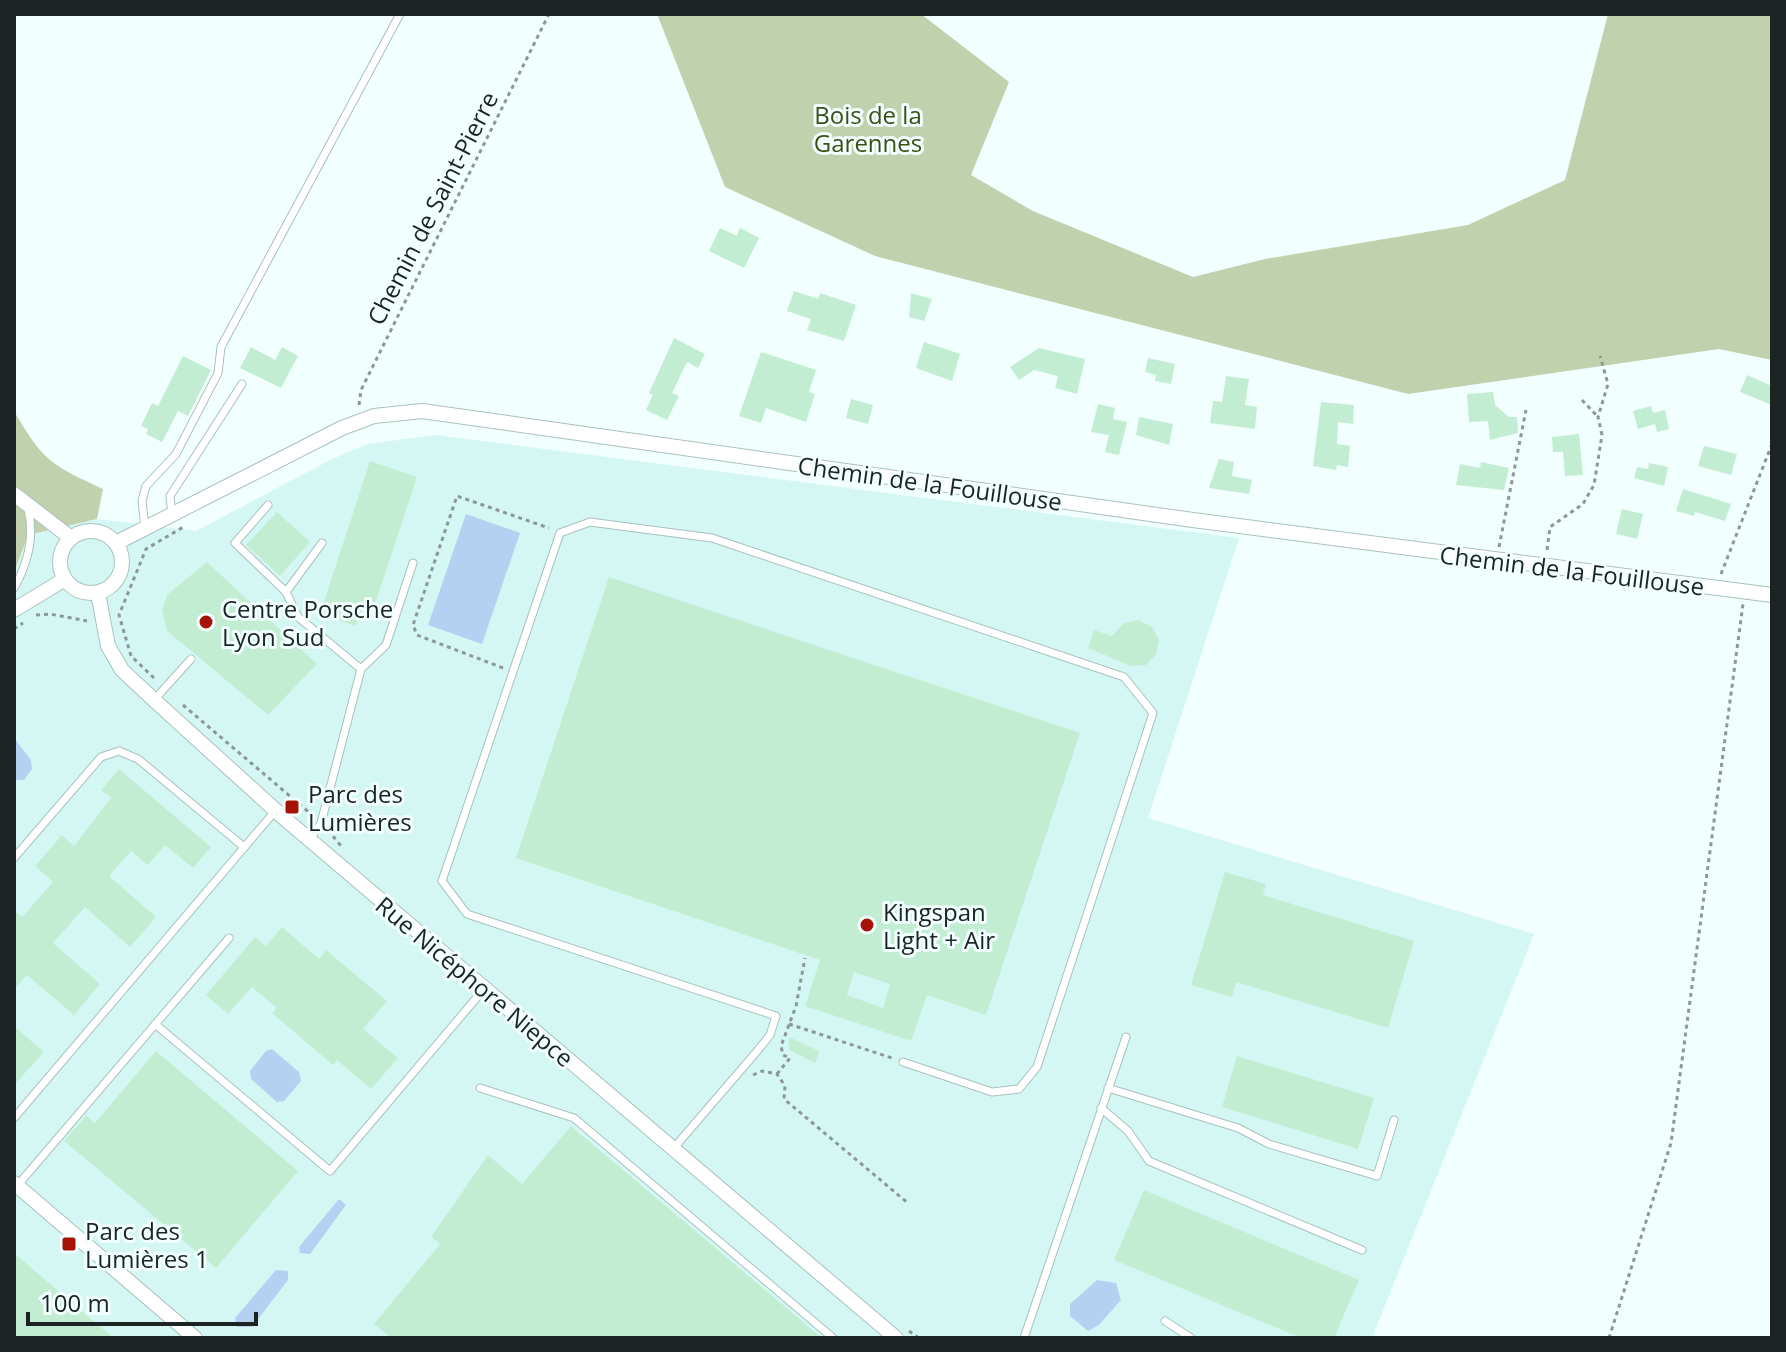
<svg xmlns="http://www.w3.org/2000/svg" width="1786" height="1352" font-family="'Open Sans',sans-serif">
	<rect width="100%" height="100%" fill="#f1fffe"/>
	<!-- built -->
	<path fill="#d5f7f4" d="M435,435L1239,538L1148,818L1534,934L1372,1338H14V573L28,535L97,519L196,531L332,459L368,444Z"/>
	<!-- green -->
	<path fill="#c2d1ad" d="M657,14H921L1009,82L971,175L1033,211L1193,277L1265,259L1468,225L1565,180L1608,14H1772V360L1719,349L1408,394L875,256L725,187Z
		M14,411C44,462 50,464 103,489L97,519L28,535L14,573Z"/>
	<!-- water -->
	<path fill="#b6d0f2" d="M466,514L520,533L482,644L428,625Z
		M14,738L31,760L32,769L24,780H14Z
		M272,1049L299,1072L301,1081L284,1101L277,1102L251,1079L250,1071L266,1051Z
		M339,1199L346,1205L310,1254L300,1253L299,1247Z
		M276,1270L288,1271V1280L252,1327H237L235,1318Z
		M1097,1280L1116,1283L1121,1300L1099,1325L1088,1331L1070,1316V1304Z"/>
	<!-- building -->
	<path fill="#c3edd3" fill-rule="evenodd" d="M720,228L737,236L740,228L759,238L744,268L709,251Z
		M794,291L818,299L820,293L856,305L844,341L807,330L811,319L787,311Z
		M911,293L932,299L924,321L909,317Z
		M674,338L705,354L698,368L687,362L672,393L679,396L667,420L646,410L653,395L649,393Z
		M924,342L960,354L952,381L916,368Z
		M251,347L275,360L282,347L298,356L281,388L240,368Z
		M1039,348L1085,359L1077,394L1055,388L1058,376L1034,370L1019,380L1010,367Z
		M761,352L816,370L809,392L815,394L806,422L766,408L761,423L739,416Z
		M183,356L211,370L188,416L178,411L162,442L146,434L148,429L141,426L152,403L158,406Z
		M1148,358L1175,364L1171,384L1155,381L1156,375L1145,372Z
		M1747,375L1772,386V405L1740,392Z
		M1226,376L1249,379L1245,405L1257,407L1255,429L1210,423L1213,401L1222,402Z
		M1493,392L1495,405L1509,417H1517L1518,433L1490,440L1488,421L1469,422L1467,394Z
		M851,399L873,405L868,424L846,418Z
		M1321,402L1354,405L1353,424L1338,422L1337,444L1350,446L1348,467L1337,465L1336,470L1313,466Z
		M1098,404L1115,408L1113,419L1127,422L1119,455L1105,452L1109,435L1091,432Z
		M1651,406L1653,413L1665,410L1669,429L1657,432L1655,424L1638,429L1633,411Z
		M1139,417L1173,424L1169,445L1136,435Z
		M1579,434L1583,475L1565,476L1563,452H1553L1552,437Z
		M1704,446L1737,454L1731,475L1698,466Z
		M1219,459L1234,462L1232,476L1252,480L1249,494L1209,488Z
		M370,461L417,477L375,604L364,601L356,626L320,614Z
		M1481,462L1509,468L1504,490L1456,485L1460,464L1480,468Z
		M1649,463L1668,467L1664,486L1634,478L1637,467L1648,469Z
		M1683,489L1731,504L1725,521L1695,512L1694,516L1676,511Z
		M1622,509L1643,514L1637,539L1616,534Z
		M277,512L310,542L280,576L246,545Z
		M207,562L317,664L268,715L167,631L162,609L168,594Z
		M609,577L1080,733L986,1015L927,995L911,1041L805,1006L820,960L516,858ZM854,972L890,984L883,1008L847,995Z
		M1139,620L1152,627L1159,640L1156,654L1146,665L1131,666L1088,648L1094,630L1112,636L1124,623Z
		M119,769L211,847L193,868L165,845L148,865L131,851L109,876L156,917L130,947L85,907L53,943L100,984L74,1015L27,975L14,990V910L22,917L53,882L35,866L62,835L74,846L111,798L101,790Z
		M1225,872L1266,884L1263,895L1414,941L1388,1028L1236,982L1232,997L1191,985Z
		M282,927L319,959L326,950L387,1001L363,1029L398,1058L371,1089L337,1060L333,1065L272,1013L277,1008L252,987L228,1014L206,995L255,937L266,946Z
		M14,1026L44,1052L14,1085Z
		M789,1037L819,1051L815,1063L789,1050Z
		M156,1051L298,1171L216,1268L64,1141L86,1116L95,1123Z
		M1237,1056L1374,1098L1358,1149L1222,1107Z
		M571,1126L822,1338H391L374,1324L440,1244L431,1237L488,1155L522,1184Z
		M1144,1190L1359,1280L1334,1338H1301L1114,1260Z
		M14,1253L92,1320L114,1338H14Z"/>
	<g fill="none" stroke-linecap="round" stroke-linejoin="round">
		<!-- lane casing -->
		<g stroke="#a9c1bf" stroke-width="9">
			<path id="lane" d="M268,505L235,543L286,592L298,617L361,669L321,823L310,839
				M172,516L170,496L242,384
				M145,528L142,501L146,486L176,454L218,373L221,347L400,14
				M14,588C28,563 35,537 28,509
				M286,592L322,543
				M361,669L386,645L413,563
				M154,700L191,659
				M14,858L101,757L119,751L138,759L244,847
				M155,1024L330,1171L484,989
				M480,1088L574,1118L833,1338
				M1108,1088L1238,1128L1269,1144L1377,1176L1394,1120
				M1101,1108L1128,1131L1149,1161L1362,1250
				M14,1118L276,810
				M673,1149L758,1050L770,1035L776,1016L467,914L442,881L560,533L590,522L712,538L1124,677L1153,713L1037,1067L1019,1089L992,1092L903,1062
				M17,1186L229,938
				M1165,1321L1191,1338
				M1024,1338L1126,1037"/>
		</g>
		<!-- street casing -->
		<g stroke="#a9c1bf" stroke-width="16">
			<path id="street" d="M14,494L71,538
				M60 562a31 31 0 1 1 62 0a31 31 0 1 1-62 0Z
				M116,543L342,428L374,416L422,411L1193,520L1772,595
				M98,593L108,646L122,670L154,700L284,818L896,1338
				M14,610L65,579
				M14,1183L195,1338"/>
		</g>
		<!-- path -->
		<path stroke="#8c9897" stroke-width="3" stroke-dasharray="4 4" stroke-linecap="butt" d="M1582,400L1598,417
			M359,405L361,390L549,14
			M1499,547L1526,410
			M1547,550L1550,527L1583,504L1594,485L1602,435L1598,417L1608,384L1600,356
			M1721,574L1772,444
			M36,615L50,614L87,621
			M14,629L23,623
			M503,668L417,635L413,625L457,496L549,528
			M154,678L131,656L119,615L146,549L185,526
			M183,705L311,814
			M328,830L341,846
			M789,1024L892,1058
			M777,1074L790,1058L783,1055L781,1046L796,1006L805,958
			M753,1075L762,1071L777,1074L785,1086L784,1099L909,1204
			M909,1331L919,1338
			M1609,1338L1671,1143L1743,604"/>
		<!-- lane -->
		<use href="#lane" stroke="#fff" stroke-width="7"/>
		<!-- street -->
		<use href="#street" stroke="#fff" stroke-width="14"/>
	</g>
	<!-- markers -->
	<g fill="#a61208" stroke="#f1fffe" stroke-width="3">
		<circle cx="206" cy="622" r="8"/>
		<rect x="284" y="799" width="16" height="16" rx="4"/>
		<circle cx="867" cy="925" r="8"/>
		<rect x="61" y="1236" width="16" height="16" rx="4"/>
	</g>
	<g text-anchor="middle" dominant-baseline="central" stroke-width="6" stroke-linejoin="round" paint-order="stroke">
		<!-- park labels -->
		<g font-size="24" fill="#3b4f15" stroke="#f1fffe">
			<text x="868" y="114">Bois de la<tspan x="868" dy="28">Garennes</tspan></text>
		</g>
		<!-- street labels -->
		<g font-size="24" fill="#1b2423" stroke="#f1fffe">
			<text transform="translate(432 208) rotate(-63)">Chemin de Saint-Pierre</text>
			<text transform="translate(930 483) rotate(8)">Chemin de la Fouillouse</text>
			<text transform="translate(1572 570) rotate(7)">Chemin de la Fouillouse</text>
			<text transform="translate(475 981) rotate(40)">Rue Nicéphore Niepce</text>
		</g>
		<!-- poi labels -->
		<g font-size="24" fill="#1b2423" stroke="#f1fffe" text-anchor="start">
			<text x="222" y="608">Centre Porsche<tspan x="222" dy="28">Lyon Sud</tspan></text>
			<text x="308" y="793">Parc des<tspan x="308" dy="28">Lumières</tspan></text>
			<text x="883" y="911">Kingspan<tspan x="883" dy="28">Light + Air</tspan></text>
			<text x="85" y="1230">Parc des<tspan x="85" dy="28">Lumières 1</tspan></text>
		</g>
	</g>
	<!-- border -->
	<rect width="1786" height="1352" fill="none" stroke="#1b2423" stroke-width="32"/>
	<!-- scale -->
	<path d="M28 1312v12h228v-12" fill="none" stroke="#1b2423" stroke-width="4"/>
	<text x="40" y="1312" font-size="24" fill="#1b2423" stroke="#f1fffe" stroke-width="6" paint-order="stroke">100 m</text>
</svg>
